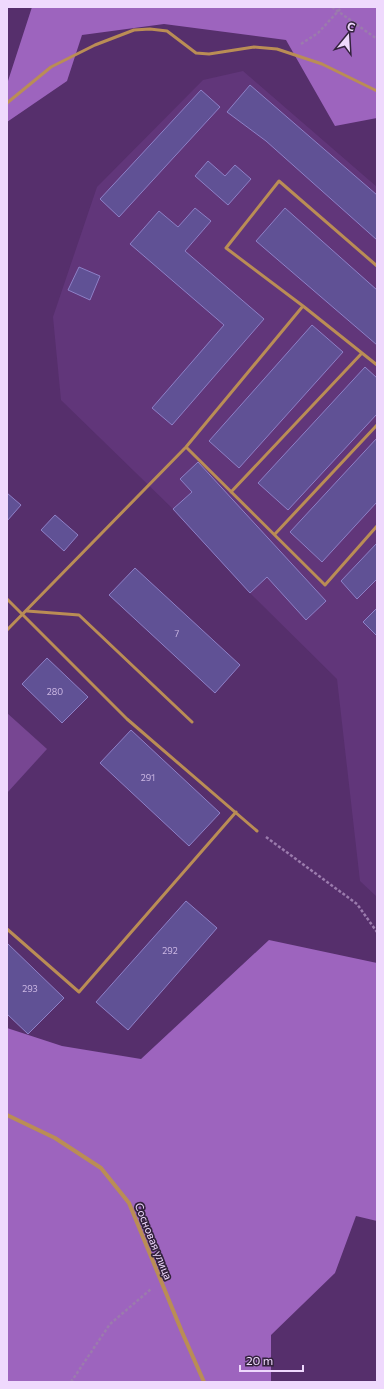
<svg xmlns="http://www.w3.org/2000/svg" width="384" height="1389" font-family="Commissioner,sans-serif">
	<rect width="100%" height="100%" fill="#562f6c"/>
	<!-- built -->
	<path fill="#61367a" d="M243,71L377,187V897L360,881L337,679L250,593L173,509L61,400L53,317L97,187L203,80Z"/>
	<!-- green -->
	<path fill="#774692" d="M7,713L47,749L7,793Z"/>
	<!-- forest -->
	<path fill="#9d64be" d="M32,7H377V118L335,126L286,40L164,24L82,35L67,81L7,122V84Z
		M269,940L377,963V1221L356,1216L335,1273L271,1335V1382H7V1028L62,1046L141,1059Z"/>
	<!-- building -->
	<path fill="#605195" stroke="#8e80c7" d="M250,85L377,195V240L266,141L227,112Z
		M201,90L220,107L119,217L100,199Z
		M208,161L225,176L235,165L251,179L228,205L195,176Z
		M195,208L211,221L185,251L264,319L172,425L152,408L224,325L130,244L159,211L178,227Z
		M285,208L377,290V345L256,241Z
		M79,267L100,276L90,300L68,290Z
		M312,325L343,352L239,468L209,441Z
		M365,367L377,378V414L288,510L258,483Z
		M377,438V502L322,562L290,532Z
		M198,462L326,601L306,620L267,577L250,593L173,509L192,492L180,479Z
		M7,493L21,505L7,521Z
		M55,515L78,535L64,551L41,530Z
		M377,543V579L357,599L341,581Z
		M135,568L240,665L215,693L109,595Z
		M377,608V636L363,622Z
		M47,658L88,697L62,723L22,684Z
		M131,730L220,813L189,846L100,763Z
		M186,901L217,928L128,1030L96,1002Z
		M7,943L64,998L28,1034L7,1014Z"/>
	<g fill="none" stroke-linecap="round" stroke-linejoin="round">
		<!-- path -->
		<path stroke="#9b7bad" stroke-width="2.5" stroke-dasharray="3 2" stroke-linecap="butt" d="M332,7L377,39
			M301,44L318,33L342,7
			M266,837L357,904L377,932
			M71,1382L110,1324L151,1289"/>
		<!-- service -->
		<path stroke="#ba8d55" stroke-width="3" d="M7,103L51,67L95,45L134,30L150,29L167,31L196,53L209,54L254,47L277,49L322,64L377,91
			M303,306L226,248L279,181L377,266
			M186,447L325,585L377,526
			M231,492L362,353
			M275,534L377,425
			M7,599L127,719L257,831
			M27,611L79,615L192,722
			M7,630L186,447L303,306L377,365
			M7,929L79,992L236,812"/>
		<!-- minor -->
		<path stroke="#ba8d55" stroke-width="4" d="M7,1115L55,1138L101,1168L129,1203L182,1332L204,1382"/>
	</g>
	<g text-anchor="middle" dominant-baseline="central" stroke-width="3.5" stroke-linejoin="round" paint-order="stroke">
		<!-- number labels -->
		<g font-size="9" fill="#cbb7e3">
			<text x="177" y="633">7</text>
			<text x="55" y="691">280</text>
			<text x="148" y="777">291</text>
			<text x="170" y="950">292</text>
			<text x="30" y="988">293</text>
		</g>
		<!-- street labels -->
		<g font-size="11" fill="#efd9fd" stroke="#33223d">
			<text transform="translate(154 1241) rotate(68)">Сосновая улица</text>
		</g>
	</g>
	<!-- border -->
	<rect width="384" height="1389" fill="none" stroke="#efd9fd" stroke-width="16"/>
	<!-- north arrow -->
	<g transform="translate(348 36) rotate(18)" stroke="#33223d" stroke-width="3" paint-order="stroke">
	<path d="M0-3L7 15L0 10L-7 15Z" fill="#efd9fd"/>
	<text y="-6" font-size="11" font-weight="bold" text-anchor="middle" fill="#efd9fd">С</text>
	</g>
	<!-- scale -->
	<path d="M240 1365v6h63v-6" fill="none" stroke="#efd9fd" stroke-width="2"/>
	<text x="246" y="1365" font-size="12" fill="#efd9fd" stroke="#33223d" stroke-width="3" paint-order="stroke">20 m</text>
</svg>
